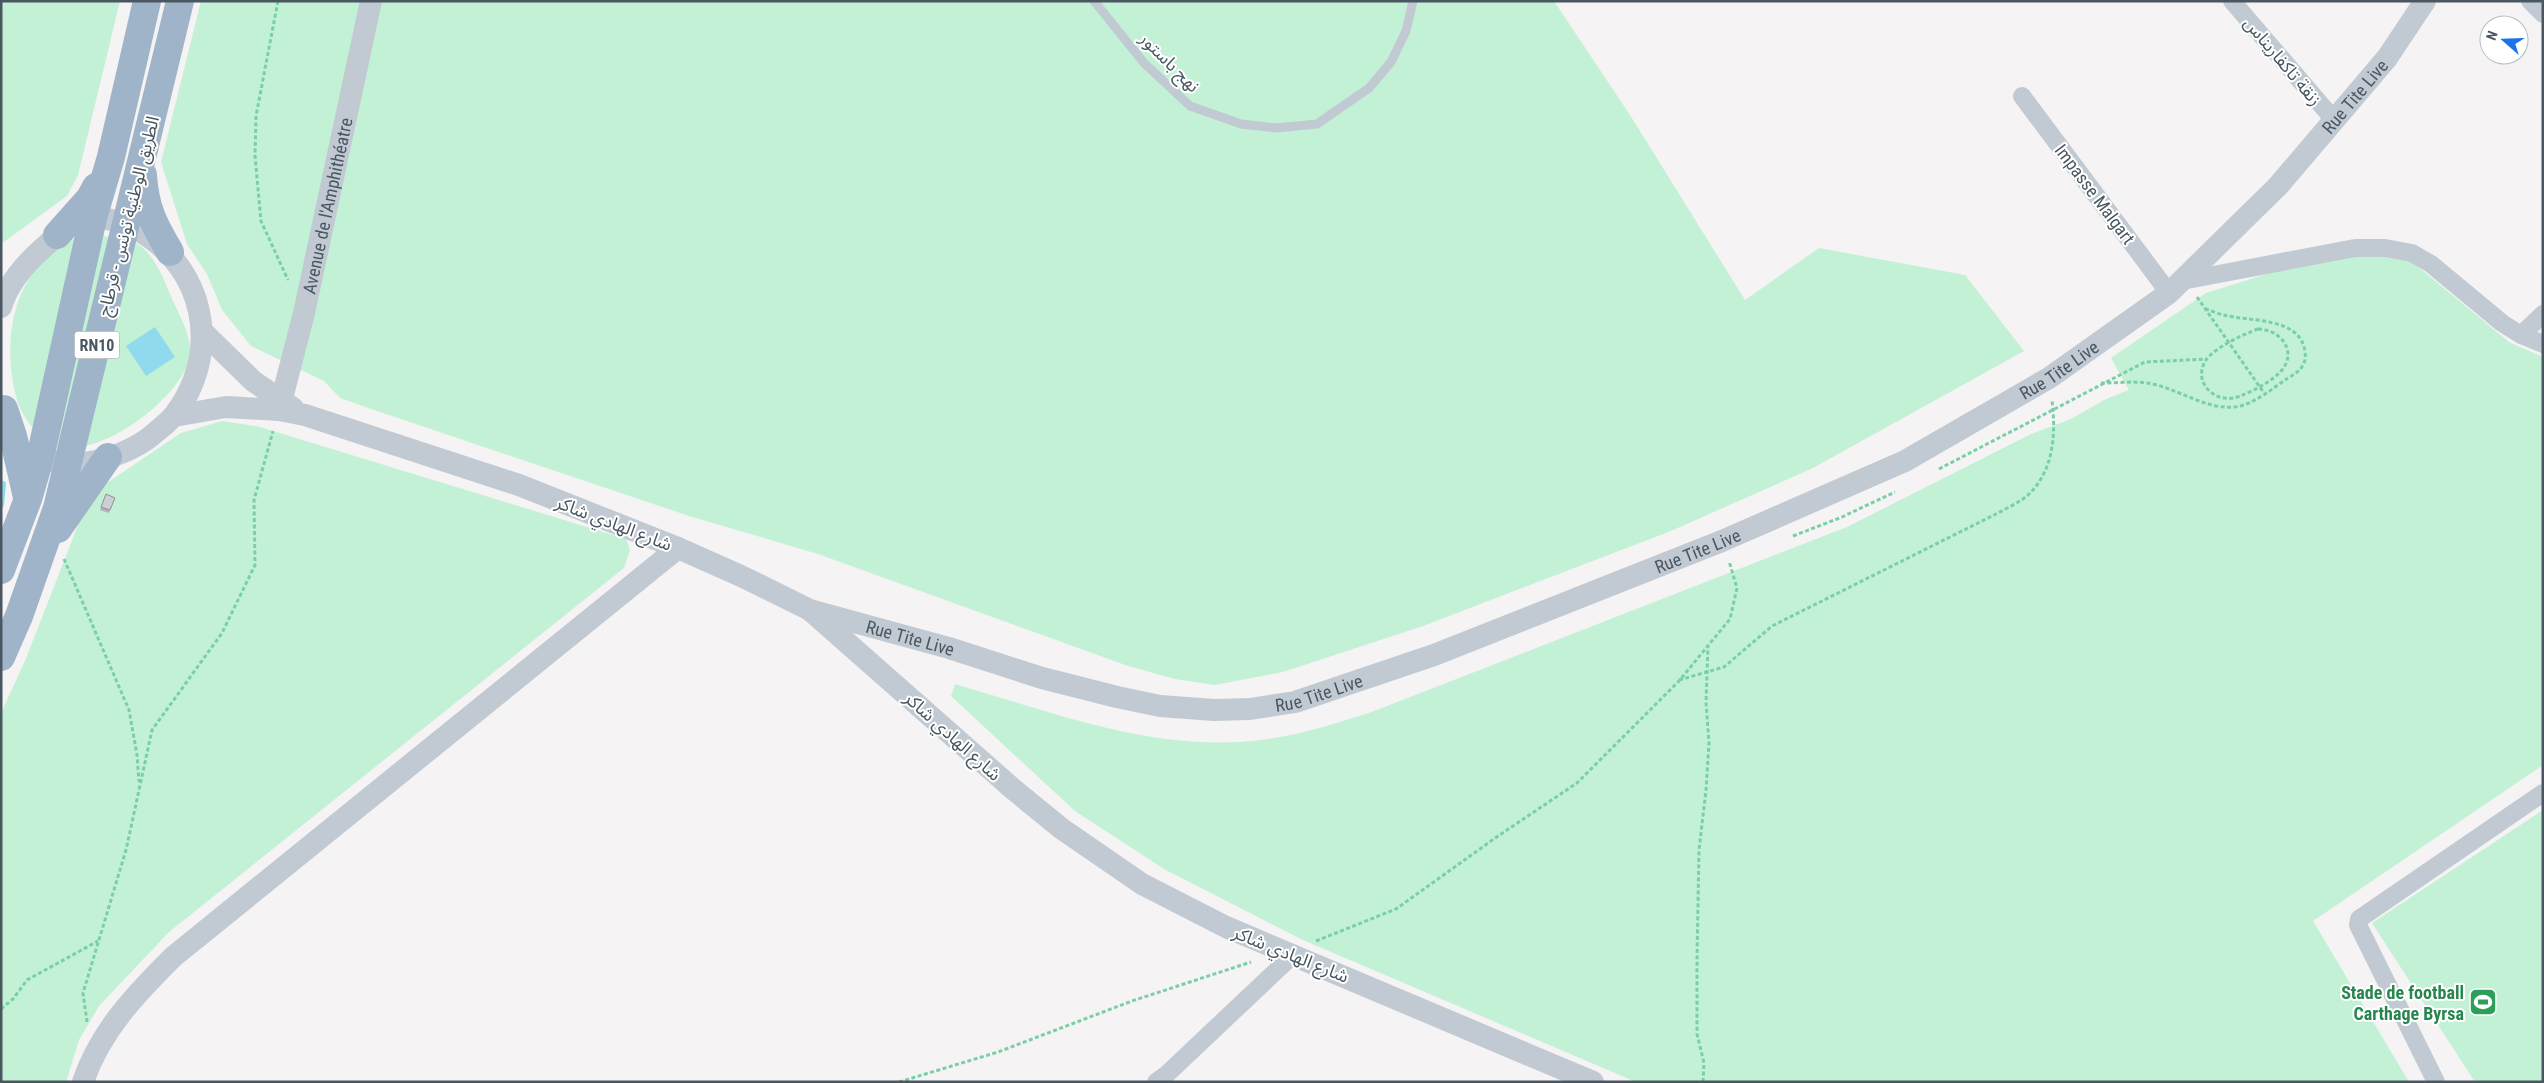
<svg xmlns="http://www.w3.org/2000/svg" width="2544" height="1083" font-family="'Roboto Condensed','Noto Sans Arabic',sans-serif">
	<rect width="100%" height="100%" fill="#f5f3f3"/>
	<!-- green -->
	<path fill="#c3f1d5" d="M1,1H120L78,175L67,196L1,244Z
		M201,1H1554L1630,115L1745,300L1819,248L1965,275L2024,351L1813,468L1671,531L1423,626L1283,672L1215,685L1175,679L1128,666L818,554L689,516L371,409L340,398L324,381L251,346L222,310L207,274L187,244L161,162Z
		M104,236C113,238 126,238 134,242C152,250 163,277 170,294C177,311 192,335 190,354C186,395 99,460 58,446C39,439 27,423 19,406C0,349 10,274 67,241C76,236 94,237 104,236Z
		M2362,252L2411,261L2509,342L2543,357V765L2313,921L2409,1082H1636L1303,940L1164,869L1075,811L951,696L955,684C1055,713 1156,753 1262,740C1299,735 1334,724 1369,713L1847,527L2031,434L2071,419L2106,399L2129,390L2111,358L2206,293L2314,259Z
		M222,421L260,427L626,539L630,550L624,568L169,932L99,1006L79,1040L66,1082H1V713L25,661L83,512L98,489L181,433Z
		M2543,810V1082H2475L2372,923Z"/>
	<!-- water -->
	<path fill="#90daee" d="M155,327L175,357L146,376L126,346Z"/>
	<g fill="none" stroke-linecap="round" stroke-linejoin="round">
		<!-- stream -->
		<path stroke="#90daee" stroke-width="6" d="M1,505L3,484"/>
		<!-- path -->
		<path stroke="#7ad0a6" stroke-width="3" stroke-dasharray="4 2.5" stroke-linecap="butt" d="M278,1L256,116L255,156L261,221L288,280
			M2197,297L2264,393
			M2258,329C2279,329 2298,350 2282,370C2273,381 2253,391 2240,396C2217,406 2191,383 2206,360C2214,348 2244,334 2258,329Z
			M2101,383C2116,383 2132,381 2147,383C2176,387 2205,410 2235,407C2253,405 2273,388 2288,378C2299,372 2307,365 2305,352C2301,316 2248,322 2224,315C2218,314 2212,311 2206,309
			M1939,469L2145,362L2207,359
			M1793,536L1842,517L1895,492
			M64,559L129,710L137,755L139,782
			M1679,680L1724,667L1772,626L1994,515C2005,509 2019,503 2028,495C2054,471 2056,433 2052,401
			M1316,941L1396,909L1498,836L1577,783L1679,681L1730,619L1737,588L1729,561
			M1,1009L13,999L27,980L98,941
			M87,1022L83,993L126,850L152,730L222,633L255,565L254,500L273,431
			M899,1082L998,1052L1132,1001L1251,962
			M1703,1082L1704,1063L1697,1034V959L1699,850L1706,790L1709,743L1706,702L1708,646"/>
		<!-- service -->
		<path stroke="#c1cad2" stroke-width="9" d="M1094,1L1144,63L1190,106L1241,124L1276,128L1317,124L1369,88L1391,62L1406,31L1413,1"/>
		<!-- minor -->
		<path stroke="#c1cad2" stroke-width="18" d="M2232,1L2335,121
			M2530,1L2543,14
			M2022,96L2169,293
			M2182,281L2355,248H2385L2412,253L2431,264L2502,323L2521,335L2543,344
			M2521,335L2543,314
			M1156,1082L1167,1074L1294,954
			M2436,1082L2358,925L2359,919L2543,793"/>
		<!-- tertiary -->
		<g stroke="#c1cad2" stroke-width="22">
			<path d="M1,307C8,283 24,265 42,249C55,237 74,220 93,218C114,217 137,228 153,240C209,282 217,359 175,414C170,421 162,427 156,432C133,453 84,470 54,462"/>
			<path d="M203,332L253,381L293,408"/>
			<path id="s1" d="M279,410L304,313L371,1"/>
			<path d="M174,416L226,407L279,410L305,415L519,485L678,548L741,576L810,610L1013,789L1062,829L1142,884L1226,927L1593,1082"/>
			<path id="s2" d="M810,610L949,648L1042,678L1117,697L1160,706L1214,710L1250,709L1295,702L1434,655L1722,541L1905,461L2049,378L2169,293L2278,186L2387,58L2425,1"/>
			<path d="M83,1082C100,1031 136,994 173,957L678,548"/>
		</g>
		<!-- trunk -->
		<path stroke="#9fb4c9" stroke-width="28" d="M143,175C145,208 154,225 170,252
			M57,235L90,198L96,187
			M4,409L13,436L27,497
			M58,529L108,457
			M1,570L28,499L40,458L93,218L111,157L147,1
			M1,657L19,616L57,508L180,1"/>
	</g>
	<!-- wall -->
	<path fill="#b0b2b7" d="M106,494L115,498L109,513L100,510Z"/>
	<!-- building -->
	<path fill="#cdcfd5" stroke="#909195" d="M106,494L115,498L110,510L101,507Z"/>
	<!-- icons -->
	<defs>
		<g id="stadium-square" transform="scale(1.4375)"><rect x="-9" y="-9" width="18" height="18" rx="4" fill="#2e9e5b" stroke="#fff"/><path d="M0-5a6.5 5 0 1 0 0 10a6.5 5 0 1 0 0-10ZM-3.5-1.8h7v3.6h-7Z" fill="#fff"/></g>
	</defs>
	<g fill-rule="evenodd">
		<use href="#stadium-square" x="2483" y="1002"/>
	</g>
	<g text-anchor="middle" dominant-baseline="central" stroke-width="4" stroke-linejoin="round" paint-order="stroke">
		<!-- shield labels -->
		<rect fill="#fff" stroke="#808990" stroke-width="1" x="74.5" y="331.5" width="45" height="27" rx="4"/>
		<g font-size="16" font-weight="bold" fill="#4a5661">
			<text x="97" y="345">RN10</text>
		</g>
		<!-- street labels -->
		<g font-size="18" fill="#4a5661" stroke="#fff">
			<text transform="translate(2283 61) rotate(50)">زنقة تاكفاريناس</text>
			<text transform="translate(1170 62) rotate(45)">نهج باستور</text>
			<text stroke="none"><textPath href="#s2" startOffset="1739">Rue Tite Live</textPath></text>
			<text transform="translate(2095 194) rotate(53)">Impasse Malgart</text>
			<text stroke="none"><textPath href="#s1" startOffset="210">Avenue de l'Amphithéatre</textPath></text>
			<text transform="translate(128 216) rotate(-76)">الطريق الوطنية تونس - قرطاج</text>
			<text stroke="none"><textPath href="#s2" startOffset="1334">Rue Tite Live</textPath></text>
			<text transform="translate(614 523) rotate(21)">شارع الهادي شاكر</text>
			<text stroke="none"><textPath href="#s2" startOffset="929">Rue Tite Live</textPath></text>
			<text stroke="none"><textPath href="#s2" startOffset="104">Rue Tite Live</textPath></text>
			<text stroke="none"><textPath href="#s2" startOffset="524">Rue Tite Live</textPath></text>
			<text transform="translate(953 736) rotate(42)">شارع الهادي شاكر</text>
			<text transform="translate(1291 954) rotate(22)">شارع الهادي شاكر</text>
		</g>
		<!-- leisure labels -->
		<g font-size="18" font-weight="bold" fill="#27864d" stroke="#fff" text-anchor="end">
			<text x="2464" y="992">Stade de football<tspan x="2464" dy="21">Carthage Byrsa</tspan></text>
		</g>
	</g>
	<!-- border -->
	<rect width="2544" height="1083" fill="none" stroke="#4a5661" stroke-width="5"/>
	<!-- north arrow -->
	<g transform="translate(2504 40) rotate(290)"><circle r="24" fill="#ffffff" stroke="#b7bbc0"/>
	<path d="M0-4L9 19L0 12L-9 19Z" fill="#1a73e8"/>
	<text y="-8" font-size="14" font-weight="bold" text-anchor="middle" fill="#4a5661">N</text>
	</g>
</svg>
